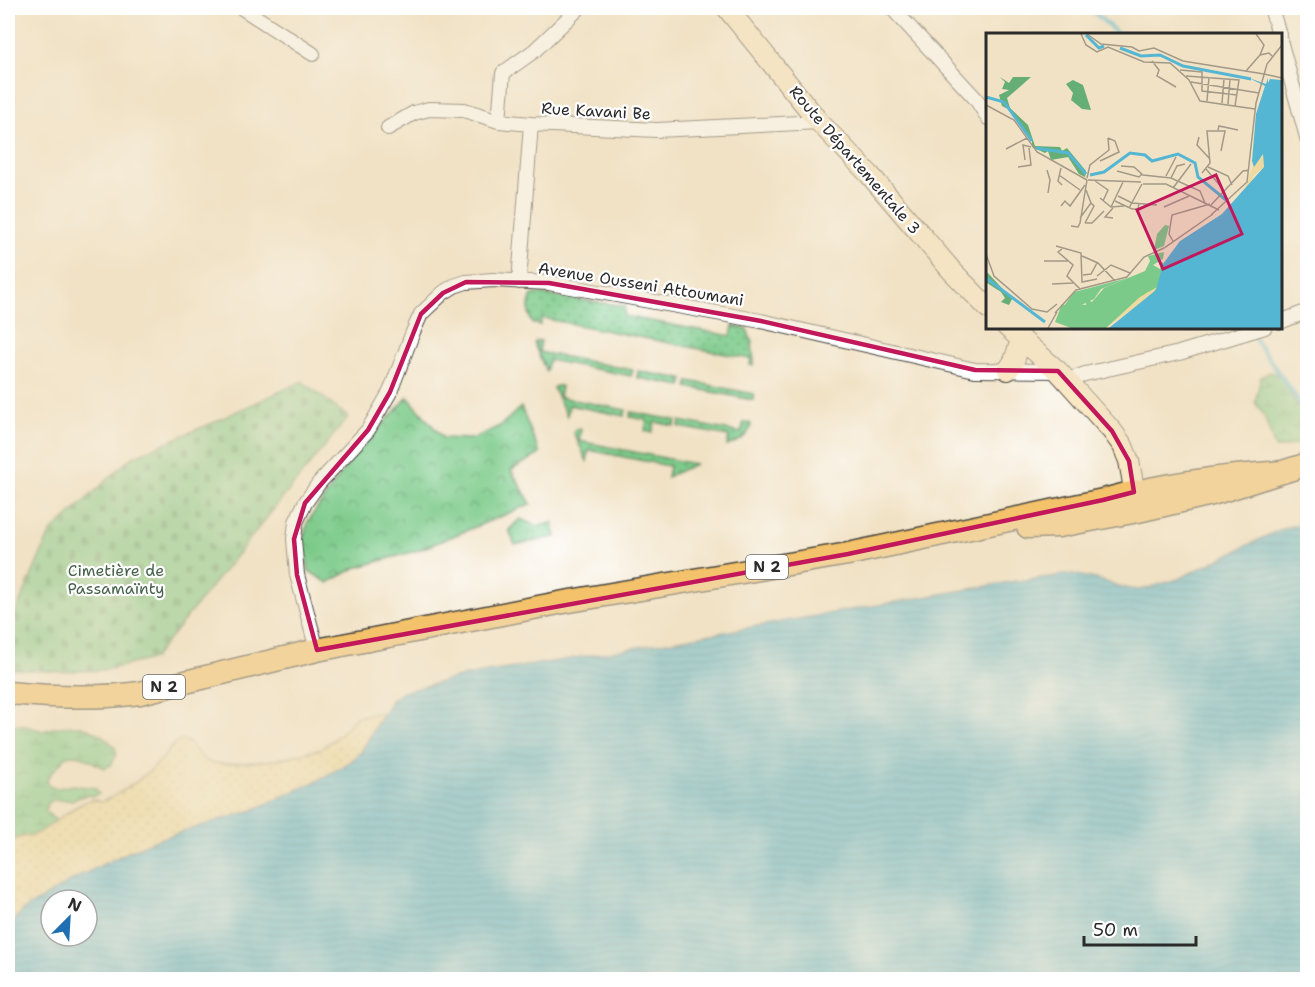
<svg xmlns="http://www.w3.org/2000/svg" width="1315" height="987" font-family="'Shantell Sans',sans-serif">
	<defs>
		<pattern id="grass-dots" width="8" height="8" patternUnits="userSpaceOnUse" patternTransform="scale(1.5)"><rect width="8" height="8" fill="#7cca89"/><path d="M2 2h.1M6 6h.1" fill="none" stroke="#66a470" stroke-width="1.8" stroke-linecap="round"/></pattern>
		<pattern id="wetland-marsh" width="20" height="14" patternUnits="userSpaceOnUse" patternTransform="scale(1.5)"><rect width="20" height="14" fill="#7cca89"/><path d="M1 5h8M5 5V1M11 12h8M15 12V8" fill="none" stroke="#66a470"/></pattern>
		<pattern id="sand-dots" width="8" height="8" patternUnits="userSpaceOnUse" patternTransform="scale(1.5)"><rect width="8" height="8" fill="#eeda9e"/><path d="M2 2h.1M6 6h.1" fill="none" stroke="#cb8" stroke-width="1.8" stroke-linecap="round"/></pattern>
		<pattern id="cemetery-stones" width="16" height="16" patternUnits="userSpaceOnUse" patternTransform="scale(1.5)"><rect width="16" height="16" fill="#7cca89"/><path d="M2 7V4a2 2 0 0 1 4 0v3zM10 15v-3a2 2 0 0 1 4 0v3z" fill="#66a470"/></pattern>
		<pattern id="park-crowns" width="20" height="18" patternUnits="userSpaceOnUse" patternTransform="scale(1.5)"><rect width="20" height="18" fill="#7cca89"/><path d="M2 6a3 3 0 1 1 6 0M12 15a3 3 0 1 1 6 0" fill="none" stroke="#66a470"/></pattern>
		<pattern id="water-rules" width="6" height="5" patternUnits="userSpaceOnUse" patternTransform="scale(1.5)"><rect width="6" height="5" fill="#54b6d3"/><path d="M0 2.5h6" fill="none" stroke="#4694ab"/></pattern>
	</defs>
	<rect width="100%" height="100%" fill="#fff"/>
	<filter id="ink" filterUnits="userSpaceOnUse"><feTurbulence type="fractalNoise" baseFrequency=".0167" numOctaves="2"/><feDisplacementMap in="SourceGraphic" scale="12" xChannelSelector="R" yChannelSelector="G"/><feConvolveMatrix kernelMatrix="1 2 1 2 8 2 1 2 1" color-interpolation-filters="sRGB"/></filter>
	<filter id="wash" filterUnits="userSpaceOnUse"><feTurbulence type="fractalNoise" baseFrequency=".008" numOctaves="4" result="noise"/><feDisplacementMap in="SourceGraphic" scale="24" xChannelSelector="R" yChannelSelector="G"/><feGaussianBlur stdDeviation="1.35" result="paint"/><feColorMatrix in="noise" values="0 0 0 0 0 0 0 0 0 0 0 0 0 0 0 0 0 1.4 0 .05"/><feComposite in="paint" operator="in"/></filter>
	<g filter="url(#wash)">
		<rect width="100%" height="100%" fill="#f1e2c5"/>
		<!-- grass -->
		<path fill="url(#grass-dots)" stroke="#547a5a" stroke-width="1.5" d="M537,294L625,306L624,316L731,336L733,326L747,329L752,343L754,363L753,365H750L751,359L542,318L540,325L532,323C528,315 528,303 532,295Z
			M536,341H541L539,352L633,370L631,376L549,360L546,371L534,344Z
			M638,371L683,379L682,386L637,378Z
			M689,381L754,394L753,400L687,387Z
			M556,386H561L559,397L626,410L624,416L569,405L567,416L553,388Z
			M631,412L676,420L675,426L655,422L652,433L645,431L647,420L630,417Z
			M680,421L741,433L744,422L751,424C749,437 739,441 727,446L729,436L679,427Z
			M575,429H581L579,441L695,464L667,477L669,466L589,450L587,461L574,433Z"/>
		<!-- wetland -->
		<path fill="url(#wetland-marsh)" stroke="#547a5a" stroke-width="1.5" d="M1270,372L1283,377C1292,392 1291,403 1307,413V441L1281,448H1275L1264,416L1255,402L1261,377Z
			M22,725L43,731L56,727L82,726L101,735L115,747L117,754L111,765L105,768C91,763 83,752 66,756C60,765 49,773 46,782L51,787L58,788L73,785L95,788L99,794L93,796L86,795L73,800H53L47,804L45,811L60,824L62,831L8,842V726Z"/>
		<!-- sand -->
		<path fill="url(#sand-dots)" stroke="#8c8264" stroke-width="1.5" d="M375,713L382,714L361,752L350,762L319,780L253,810L154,841L122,855L80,876L26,908L8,926V848C14,835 23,838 35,834C45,831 55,821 63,815C72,809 82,803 92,799L101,802C119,795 145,777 159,762C168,754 170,744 183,740L189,743L204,760L211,763L230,764L275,760L320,749L337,737L356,717Z"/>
		<!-- cemetery -->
		<path fill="url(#cemetery-stones)" stroke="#547a5a" stroke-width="1.5" d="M302,381L348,417L153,659L105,670L63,672L8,669V630L50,533L132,457L212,423Z"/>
		<!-- park -->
		<path fill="url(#park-crowns)" stroke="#547a5a" stroke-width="1.5" d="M408,397L443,438L472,439L500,426L521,407L540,454L511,470L531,504L419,550L355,568L328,583L309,571L303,541L308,521L353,457Z
			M520,519L538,526L553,523L556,537L515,545L509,530Z"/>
		<!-- water -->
		<path fill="url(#water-rules)" stroke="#40707f" stroke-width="1.5" fill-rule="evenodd" d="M1307,521V979H8V926L26,908L80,876L122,855L153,841L253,810L319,780L350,762L361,752L392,699L403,692L463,676L569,659L1010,582L1073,574L1096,579L1129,589L1141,590L1178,579L1277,531ZM51,900H87V936H51Z"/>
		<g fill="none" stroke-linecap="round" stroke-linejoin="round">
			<!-- stream -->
			<path stroke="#54b6d3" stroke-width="4.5" d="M1089,8L1118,34
				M1251,334L1308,414"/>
		</g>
	</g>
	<g filter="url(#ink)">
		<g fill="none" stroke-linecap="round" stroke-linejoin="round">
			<!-- minor casing -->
			<g stroke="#494642" stroke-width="16">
				<path id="minor" d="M242,8L313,54
					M892,8L976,99L988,118
					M1271,8L1279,34
					M8,9L9,8
					M1280,40L1308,141
					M499,121L503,73L534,51L579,8
					M388,128L414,113L429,109L464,110L499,121L531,124L657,130L819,122
					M519,282L531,124
					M1280,322L1308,311
					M1066,381L1085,374L1179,353L1265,327
					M317,650L297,575L294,539L296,522L305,503L319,483L368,430L390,392L413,332L421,314L443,293L454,286L466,282L493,280L549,283L761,321L975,370L1058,371"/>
			</g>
			<!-- secondary casing -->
			<g stroke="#494642" stroke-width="22">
				<path id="secondary" d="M727,8L819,122L869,174L952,271L988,308
					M1007,327L1058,371L1112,431L1123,446L1129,461L1137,506
					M1008,370L1014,361L1021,340"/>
			</g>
			<!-- primary casing -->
			<g stroke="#494642" stroke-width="25">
				<path id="primary" d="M1028,527L1059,526L1138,511L1212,494L1308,464
					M8,693C52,697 96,699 140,693L317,650L564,602L848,554L1103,500C1162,484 1221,476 1283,472"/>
			</g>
			<!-- minor -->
			<use href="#minor" stroke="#fff" stroke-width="14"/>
			<!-- secondary -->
			<use href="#secondary" stroke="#fae7c3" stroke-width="20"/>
			<!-- primary -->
			<use href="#primary" stroke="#f3c26a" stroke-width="22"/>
		</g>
	</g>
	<!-- marked area -->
	<path d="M0 0H1315V987H0ZM466,282L549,283L761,321L975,370L1058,371L1112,431L1129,461L1134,492L1103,500L848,554L317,650L297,575L294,539L305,503L368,430L390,392L421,314L443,293Z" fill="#f1e2c5" fill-opacity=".55" fill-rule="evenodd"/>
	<path fill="none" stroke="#c2185b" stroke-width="4.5" stroke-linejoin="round" d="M466,282L549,283L761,321L975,370L1058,371L1112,431L1129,461L1134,492L1103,500L848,554L317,650L297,575L294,539L305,503L368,430L390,392L421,314L443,293Z"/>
	<g text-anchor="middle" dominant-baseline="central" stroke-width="4.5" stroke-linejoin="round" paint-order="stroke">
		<!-- shield labels -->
		<g fill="#fff" stroke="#6b6b6b" stroke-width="1.5">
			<rect x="746" y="555" width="42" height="24" rx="4.5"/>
			<rect x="143" y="675" width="42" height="24" rx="4.5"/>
		</g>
		<g font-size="15" font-weight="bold" fill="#2b2b2b">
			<text x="767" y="567">N 2</text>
			<text x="164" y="687">N 2</text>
		</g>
		<!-- street labels -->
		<g font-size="16" fill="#2b2b2b" stroke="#fff">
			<text transform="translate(596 111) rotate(3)">Rue Kavani Be</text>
			<text transform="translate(855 160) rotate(49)">Route Départementale 3</text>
			<text transform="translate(641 284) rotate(9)">Avenue Ousseni Attoumani</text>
		</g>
		<!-- park labels -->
		<g font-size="16" fill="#47634c" stroke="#fff">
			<text x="116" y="570">Cimetière de<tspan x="116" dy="18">Passamaïnty</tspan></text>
		</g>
	</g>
	<!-- overview -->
	<g transform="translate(986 33)">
		<rect width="296" height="296" fill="#f1e2c5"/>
		<path d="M14,44L23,50L27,44H45L21,65L24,75L42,92L49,113L74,114L76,118L81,115L100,138L99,144L93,141L82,124L65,127L62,118L59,120L46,114V108L24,77L16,73L13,62L23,57L16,56L19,49ZM87,47L97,52L105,77L96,76L85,67L87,60L80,51ZM0,238L26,266L23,272L15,269L19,265L15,259L1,250Z" fill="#65ae75"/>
		<path d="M178,219L177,226L167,232L174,236L176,229L186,241L181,243L188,245L173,264L162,259L120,295H85L69,289L76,271L88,275L92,271L100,272V266L106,269L118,255L159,238L164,228L162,223Z" fill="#7cca89"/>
		<path d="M277,121L278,134L268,142L264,153L256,162L269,128ZM171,254L165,263L120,295L154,264Z" fill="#eeda9e"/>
		<path d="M179,192L183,193L178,213L168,217L171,201Z" fill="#7cca89"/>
		<path d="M142,245L115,256L108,266L87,276L78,273L88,259Z" fill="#7cca89"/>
		<path d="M263,45L280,51L282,45V50L284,46L295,47V295H123L170,257L177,231L194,208L236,181L278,134L277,121L268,134L266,128L270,81L279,53Z" fill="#54b6d3"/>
		<path fill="none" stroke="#54b6d3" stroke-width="3" d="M100,2L113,15L118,13M134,15L155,23L174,22L197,33L265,46M0,64L18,69L46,108M50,115L82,120L100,141M104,142L118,139L144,120L159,122L166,128L192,121L209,130L212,144L240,167M0,245L59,289"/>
		<path fill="none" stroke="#a29987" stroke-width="1.5" d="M95,1L100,12L111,19L122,14L158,29L184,30L203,47L214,68L269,76M101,1L115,11L146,14L153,18L168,15L197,28L278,41M270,1L278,12L274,22M166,28L173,37L171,43L190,54M194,37L216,39V58L251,62M260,38L274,22L283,20L286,23M278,41L296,45M200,43L253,47L249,73M205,49L273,60M221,68L223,44M236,70L238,46M242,71L244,46M0,72L28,87L51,119L101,147M232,97L233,93L252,97M213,104L211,112L224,126M20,116L41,105M39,127L37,112L45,114M114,128L133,119L129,108L122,105M135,133L148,134L157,142L185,145L214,158L219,170M32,134L45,132L43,115M222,134L242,143L246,152M75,135L72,148L76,152M220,136L236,155M61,137L64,147L62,160M131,138L153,144L156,141M216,140L224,130L221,98H239L235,118M73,142L94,157M180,143L190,124M101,145L104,132L123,117L122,105M185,145L191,133L199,131M102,147L155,149M109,148L122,157L117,168M157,151H180L233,177M187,155L205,131M132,163L146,170L171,172M114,165L125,174L138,173M129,168L146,176H152L153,170M225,172L257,138L263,137M75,173L79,168L84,173L99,152M125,174L137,149M178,174L203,163M127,175L119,184L127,185M143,175L156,151M225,182L261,149L270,70L281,31L296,12M94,185L105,170L100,157M99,190H106L118,178M99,190L108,173L105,170M85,193L92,194L94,190L101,147M187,208L183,201L186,182L224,171M70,213L95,220L96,249L111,246M76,216L72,219L87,232L81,243L94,256M0,221L8,243L46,276L61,279L71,271M96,223L112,230L129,248M58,228H83M97,242L105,241L111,230M111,243L125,232L144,240M140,245L158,224L178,215L227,181M66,251L87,250M69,280L90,257L141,244M62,295L71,279"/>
		<path fill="#c2185b" fill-opacity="0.15" stroke="#c2185b" stroke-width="3" d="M230,142L256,201L177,236L151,177Z"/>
		<rect width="296" height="296" fill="none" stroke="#2b2b2b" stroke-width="3"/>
	</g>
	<!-- margin -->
	<rect width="1315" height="987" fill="none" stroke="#fff" stroke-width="30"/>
	<!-- north arrow -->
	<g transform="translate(69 918) rotate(24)"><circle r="28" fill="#ffffff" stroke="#aaaaaa" stroke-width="1.5"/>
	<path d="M0-4.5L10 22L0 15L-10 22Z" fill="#1f6fb2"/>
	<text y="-9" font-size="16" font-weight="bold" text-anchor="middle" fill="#2b2b2b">N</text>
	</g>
	<!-- scale -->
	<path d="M1084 936v9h112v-9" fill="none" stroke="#2b2b2b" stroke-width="3"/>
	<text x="1093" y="936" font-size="18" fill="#2b2b2b" stroke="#ffffff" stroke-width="4.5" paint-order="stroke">50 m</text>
</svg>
